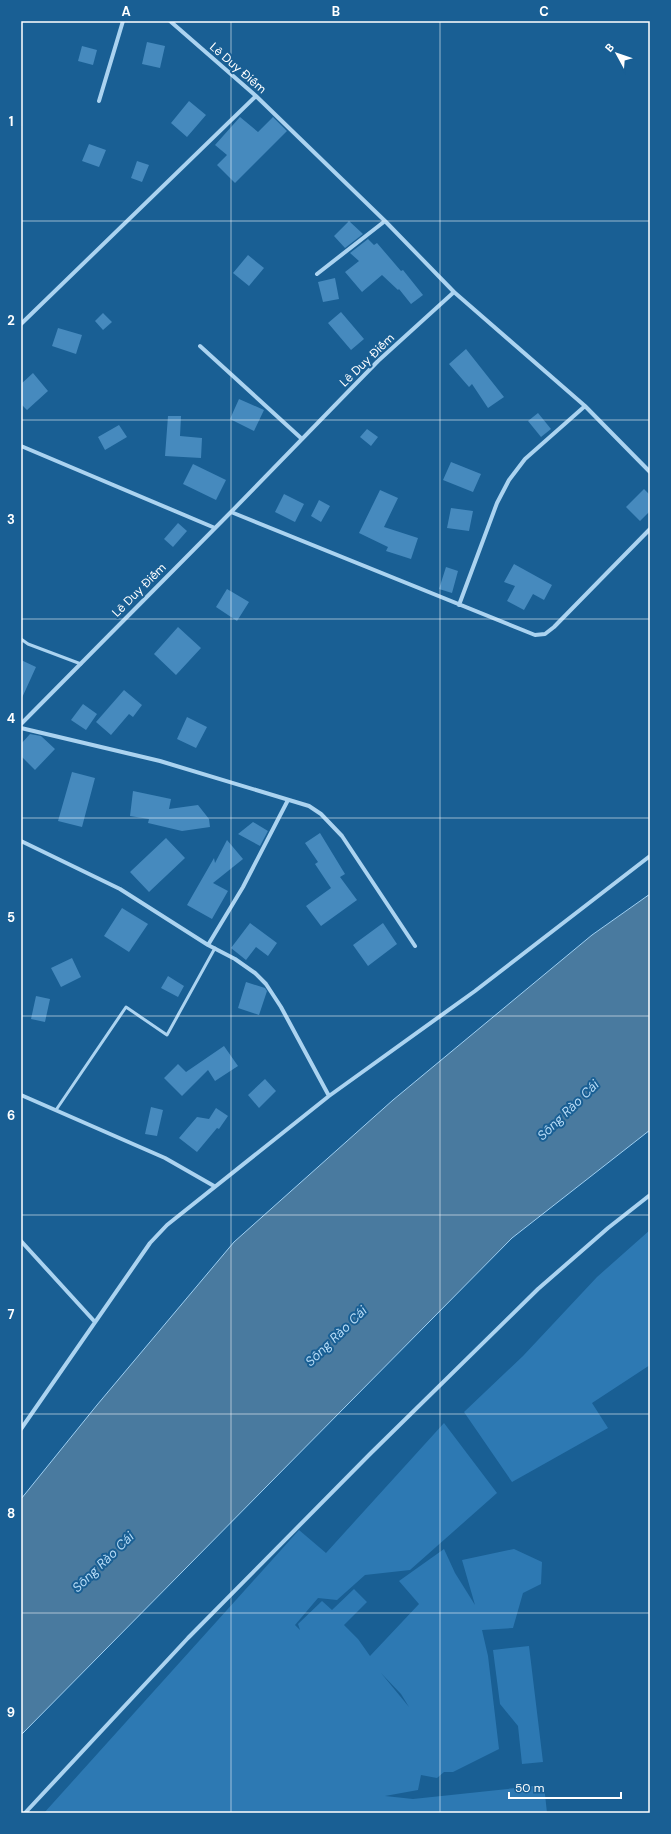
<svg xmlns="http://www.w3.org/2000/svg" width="671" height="1834" font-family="'DM Sans',sans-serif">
	<rect width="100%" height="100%" fill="#195f94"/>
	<!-- green -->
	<path fill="#2d79b3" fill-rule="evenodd" d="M650,1230V1365L592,1403L608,1428L512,1482L464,1412L523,1356L597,1277Z
		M444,1423L497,1493L410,1570L365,1575L337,1600L318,1598L295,1625L300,1630L298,1624L322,1601L332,1610L354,1589L367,1602L344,1625L358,1639L370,1656L419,1604L399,1581L444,1549L455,1573L475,1605L462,1560L514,1549L542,1562L541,1584L523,1593L513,1628L482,1630L488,1656L499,1749L453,1772H444L437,1778L421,1775L418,1790L385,1796L413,1799L544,1785L547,1813H44L299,1530L326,1553ZM381,1673L401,1694L409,1707Z
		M529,1646L543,1762L522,1764L518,1726L500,1704L493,1650Z"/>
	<!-- water -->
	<path fill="#497a9f" stroke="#9ecff2" d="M650,894V1130L512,1238L21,1735V1499L97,1405L234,1242L393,1100L592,935Z"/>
	<!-- building -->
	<path fill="#468abe" d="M147,42L165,46L160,68L142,64Z
		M82,46L97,50L93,65L78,61Z
		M189,101L206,115L187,137L171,123Z
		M240,117L258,132L273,117L287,131L235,183L217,165L227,155L215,145Z
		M89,144L106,150L99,167L82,161Z
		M137,161L149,165L142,182L131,178Z
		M349,221L363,234L345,248L334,236Z
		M368,239L374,245L377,243L401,271L403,270L423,295L411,304L399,289L398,290L382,275L362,292L345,272L359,261L350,253Z
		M248,255L264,268L249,286L233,273Z
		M335,278L339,299L323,302L318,282Z
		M341,312L364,339L351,350L328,323Z
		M103,313L112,322L103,330L95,321Z
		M58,328L82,335L76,354L52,346Z
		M466,349L504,397L488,408L472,384L469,387L449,364Z
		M33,373L48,391L27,410L21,404V384Z
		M239,399L264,410L254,431L230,419Z
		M538,413L551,429L541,437L528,421Z
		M168,416H181L180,436L202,438L201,458L165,456Z
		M119,425L127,437L105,450L98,437Z
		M367,429L378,437L371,446L360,437Z
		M451,462L481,474L473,492L443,480Z
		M193,464L226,480L216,500L183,484Z
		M644,489L650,495V511L640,521L626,507Z
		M380,490L398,498L384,527L418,538L411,559L386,551L388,547L359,533Z
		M284,494L304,504L295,522L275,512Z
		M319,500L330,506L321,522L311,516Z
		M451,508L473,511L469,531L447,528Z
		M178,523L187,531L173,547L164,539Z
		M514,564L552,585L544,600L533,594L524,610L507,601L515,586L504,582Z
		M446,567L458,571L452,593L439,589Z
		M227,589L249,602L237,621L216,607Z
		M178,627L201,648L176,675L154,654Z
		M21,660L36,667L21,700Z
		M124,690L142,705L133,717L129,714L111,735L96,722Z
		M83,704L97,714L86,730L71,720Z
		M187,717L207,727L196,748L177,739Z
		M30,734L41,736L55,749L35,770L21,756V744Z
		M72,772L95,778L82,827L58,821Z
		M133,791L171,799L169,809L198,805L209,819L210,827L182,831L148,823L149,819L130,816Z
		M253,822L268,831L260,846L238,834Z
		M320,833L345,874L340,877L357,900L321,926L306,906L331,888L315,864L318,862L305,843Z
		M166,838L185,858L149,892L130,872Z
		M227,840L243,859L213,883L228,891L212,919L187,905L214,858L215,863Z
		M122,908L148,924L129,952L104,936Z
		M250,923L277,943L268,956L256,947L246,960L231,948Z
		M383,923L397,944L368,966L353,945Z
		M72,958L81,977L61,987L51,968Z
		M168,976L184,986L178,997L161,988Z
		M246,982L265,988L267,991L259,1015L238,1008Z
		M36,996L50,999L45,1022L31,1019Z
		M224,1046L238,1066L215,1081L208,1070L182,1096L164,1078L178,1064L186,1072Z
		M265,1079L276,1091L259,1108L248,1095Z
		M151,1107L163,1110L157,1136L145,1134Z
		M216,1108L228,1116L219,1129L217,1128L197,1152L179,1138L197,1117L209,1119Z"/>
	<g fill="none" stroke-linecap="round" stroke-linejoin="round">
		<!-- lane -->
		<path stroke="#abd3f0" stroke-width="3" d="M21,639L28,644L81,664
			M56,1110L126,1007L167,1035L215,948"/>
		<!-- street -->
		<path stroke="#abd3f0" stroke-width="4" d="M99,101L123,21
			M317,274L385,221
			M454,292L585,406L650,472
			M21,324L256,96
			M200,346L302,439
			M21,446L215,528
			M231,512L535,635L545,634L554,627L650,529
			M459,605L497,503L509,480L525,459L585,406
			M21,724L231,512L378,361L454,292L385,221L256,96L170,21
			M21,728L160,761L309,806L321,814L342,836L415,946
			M21,841L120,889L208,945L235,959L255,973L266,984L281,1007L329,1096
			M208,945L243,887L288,800
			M21,1095L165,1158L214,1186
			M21,1241L95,1322
			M21,1429L150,1243L167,1225L329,1096L475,991L650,856
			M25,1813L188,1638L370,1454L538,1289L608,1228L650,1195"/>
	</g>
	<!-- grid -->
	<path fill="none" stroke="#fff" stroke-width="1" stroke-opacity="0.55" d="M231,21V1813M440,21V1813M21,221H650M21,420H650M21,619H650M21,818H650M21,1016H650M21,1215H650M21,1414H650M21,1613H650"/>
	<g text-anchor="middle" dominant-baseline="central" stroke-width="4" stroke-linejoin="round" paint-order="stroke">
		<!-- street labels -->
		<g font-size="12" fill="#fff" stroke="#195f94">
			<text transform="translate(238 68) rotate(41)">Lê Duy Điếm</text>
			<text transform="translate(367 360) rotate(-44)">Lê Duy Điếm</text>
			<text transform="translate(139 590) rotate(-45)">Lê Duy Điếm</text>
		</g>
		<!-- water labels -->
		<g font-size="13" font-style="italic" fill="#b7dcf7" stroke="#195f94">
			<text transform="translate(568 1110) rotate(-44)">Sông Rào Cái</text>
			<text transform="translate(336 1336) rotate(-44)">Sông Rào Cái</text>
			<text transform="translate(103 1562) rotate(-44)">Sông Rào Cái</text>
		</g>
	</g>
	<!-- border -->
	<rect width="671" height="1834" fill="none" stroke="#195f94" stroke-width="44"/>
	<!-- north arrow -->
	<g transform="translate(617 54) rotate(310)" stroke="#195f94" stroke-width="3" paint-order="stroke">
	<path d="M0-3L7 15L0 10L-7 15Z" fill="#ffffff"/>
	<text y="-6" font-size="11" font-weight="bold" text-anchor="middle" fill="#ffffff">B</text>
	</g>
	<!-- scale -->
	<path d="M509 1792v6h112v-6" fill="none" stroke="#ffffff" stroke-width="2"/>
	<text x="515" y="1792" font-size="12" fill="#ffffff" stroke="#195f94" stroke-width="3" paint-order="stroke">50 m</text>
	<rect x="22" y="22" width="627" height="1790" fill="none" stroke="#fff" stroke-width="1.5"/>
	<g font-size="13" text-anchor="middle" font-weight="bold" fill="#fff">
		<text x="126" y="16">A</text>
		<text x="336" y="16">B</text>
		<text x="544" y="16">C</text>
		<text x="11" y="126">1</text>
		<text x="11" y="325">2</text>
		<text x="11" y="524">3</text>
		<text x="11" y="723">4</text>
		<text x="11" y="922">5</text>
		<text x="11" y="1120">6</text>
		<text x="11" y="1319">7</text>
		<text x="11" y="1518">8</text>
		<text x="11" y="1717">9</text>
	</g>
</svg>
